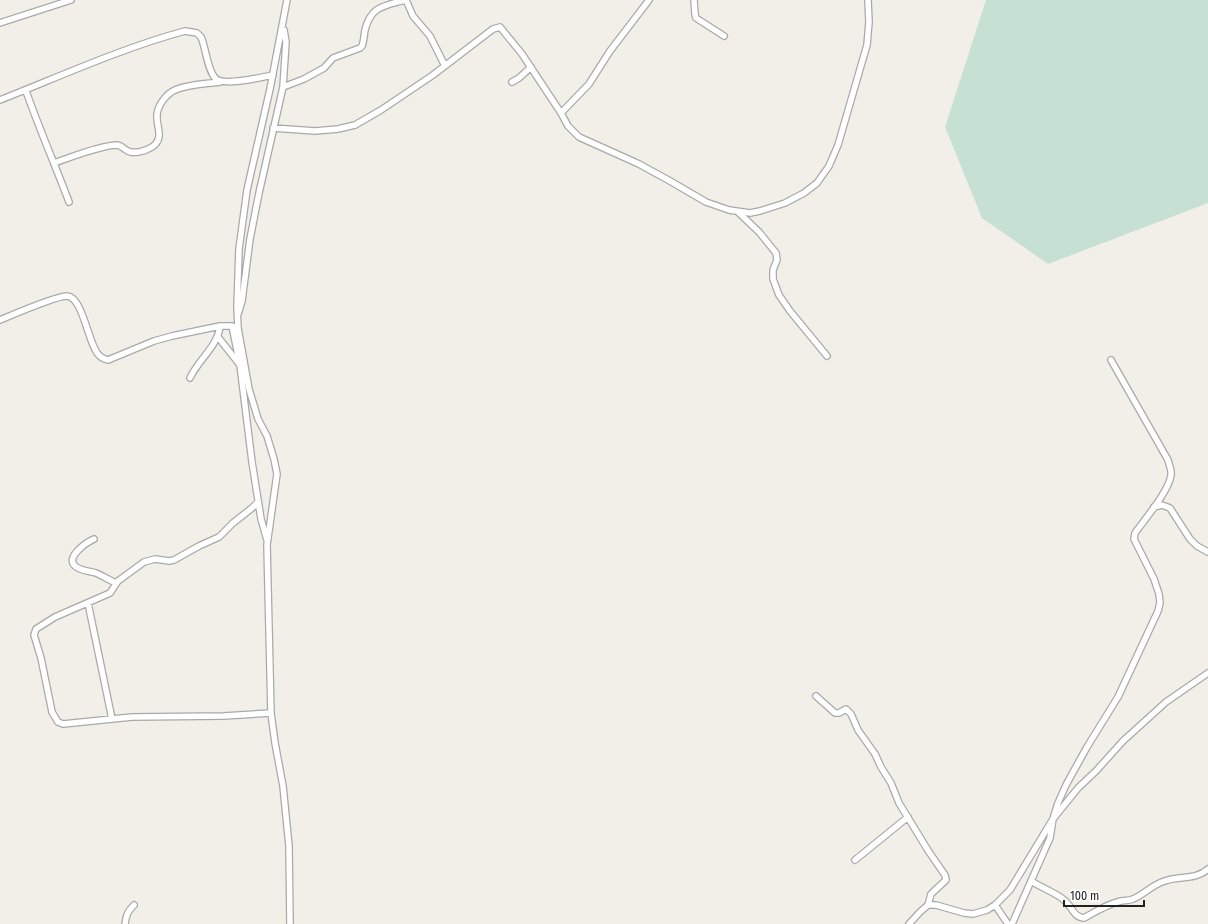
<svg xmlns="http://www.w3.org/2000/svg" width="1208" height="924" font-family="'Fira Sans Condensed',sans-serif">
	<rect width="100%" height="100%" fill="#f2efe9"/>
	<!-- wetland -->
	<path fill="#c6e0d4" d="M986,0H1208V203L1048,264L982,218L945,127Z"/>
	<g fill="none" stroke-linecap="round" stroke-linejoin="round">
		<!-- minor casing -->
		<g stroke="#a9a9a9" stroke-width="8">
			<path id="minor" d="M287,0L270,89L247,190L239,249L237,307L238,328L249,389L258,419L267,436L274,459L277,474L267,545L271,713L275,743L283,786L289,846L290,924
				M406,0L413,16L430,36L445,66
				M694,0L695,14L696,18L724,36
				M0,23L71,0
				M512,82L519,78L531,67
				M283,87L304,79L324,68L333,58L360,48L362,46C364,41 364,35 365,30C371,6 384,6 405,0
				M26,91C39,128 55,165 69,202
				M0,100C61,76 122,48 185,31L197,33L201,37C206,48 207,69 215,78C223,87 262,77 273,75
				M561,113L589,84L610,51L649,0
				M273,128L315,131L338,129L355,125L381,110L433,75L493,29L500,27L522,54L561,113L568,126L579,137L639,164L670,181L706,202L729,210L750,213L760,211L785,203L804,193L817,183L829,166L838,145L867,45L869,22L868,0
				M54,163C72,157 98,146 116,145C121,145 123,148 126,150C133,155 146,151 152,147C165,138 156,126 157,116C157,106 166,94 175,90C189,84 206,84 220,82
				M738,212L759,232L776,253L777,260L773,270V279L779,295L790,311L827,356
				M238,314L242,301L250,239L259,193L283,87L286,42L284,30
				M0,320C12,315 56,296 67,296C83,297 88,343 98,354C100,357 104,359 108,360L154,341L172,336L220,326H232L238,328
				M232,326L240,365L252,462L261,519L267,540
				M218,337L240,365
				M190,378C198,360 218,346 220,326
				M258,502L252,508L233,523L219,537L199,546L174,560L169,561L155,559L144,562L118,581L110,593L55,617L36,629L34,635L41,658L52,712L58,722L63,724L132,717L224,716L271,713
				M1154,507L1162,505L1170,508L1190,539L1197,546L1208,552
				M94,539C87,542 65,557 75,566C80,571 90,571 96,573C103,576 109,580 116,583
				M88,603L112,719
				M816,696L835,713H839L846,709L851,714L858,730L875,754L881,767L891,783L899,803L929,852L945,875L946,880L931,894L928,905
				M855,860L908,817
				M1031,881C1040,887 1058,894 1064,900C1072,906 1073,917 1084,918C1096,911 1108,904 1121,901C1125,900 1129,901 1133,899C1143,895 1151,886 1162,882C1178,875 1195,881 1208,869
				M995,905L1008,924
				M125,924C126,915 128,911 134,905
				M909,924L920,912L928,905H936L964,913L973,914L987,910L995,905L1010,890L1053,819L1058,803L1066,785L1087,747L1118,697L1158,611L1160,603L1159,594L1154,579L1134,539L1135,533C1145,519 1169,491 1171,475C1172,470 1169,465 1168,460L1111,360
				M1012,924L1050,838L1053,819L1078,788L1096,771L1123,741L1166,702L1208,673"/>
		</g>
		<!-- minor -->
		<use href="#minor" stroke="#fff" stroke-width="5.5"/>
	</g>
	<!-- scale -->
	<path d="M1064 900v6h80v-6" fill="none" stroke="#222222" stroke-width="2"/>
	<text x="1070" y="900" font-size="12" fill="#222222" stroke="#ffffff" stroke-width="3" paint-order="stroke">100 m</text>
</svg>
